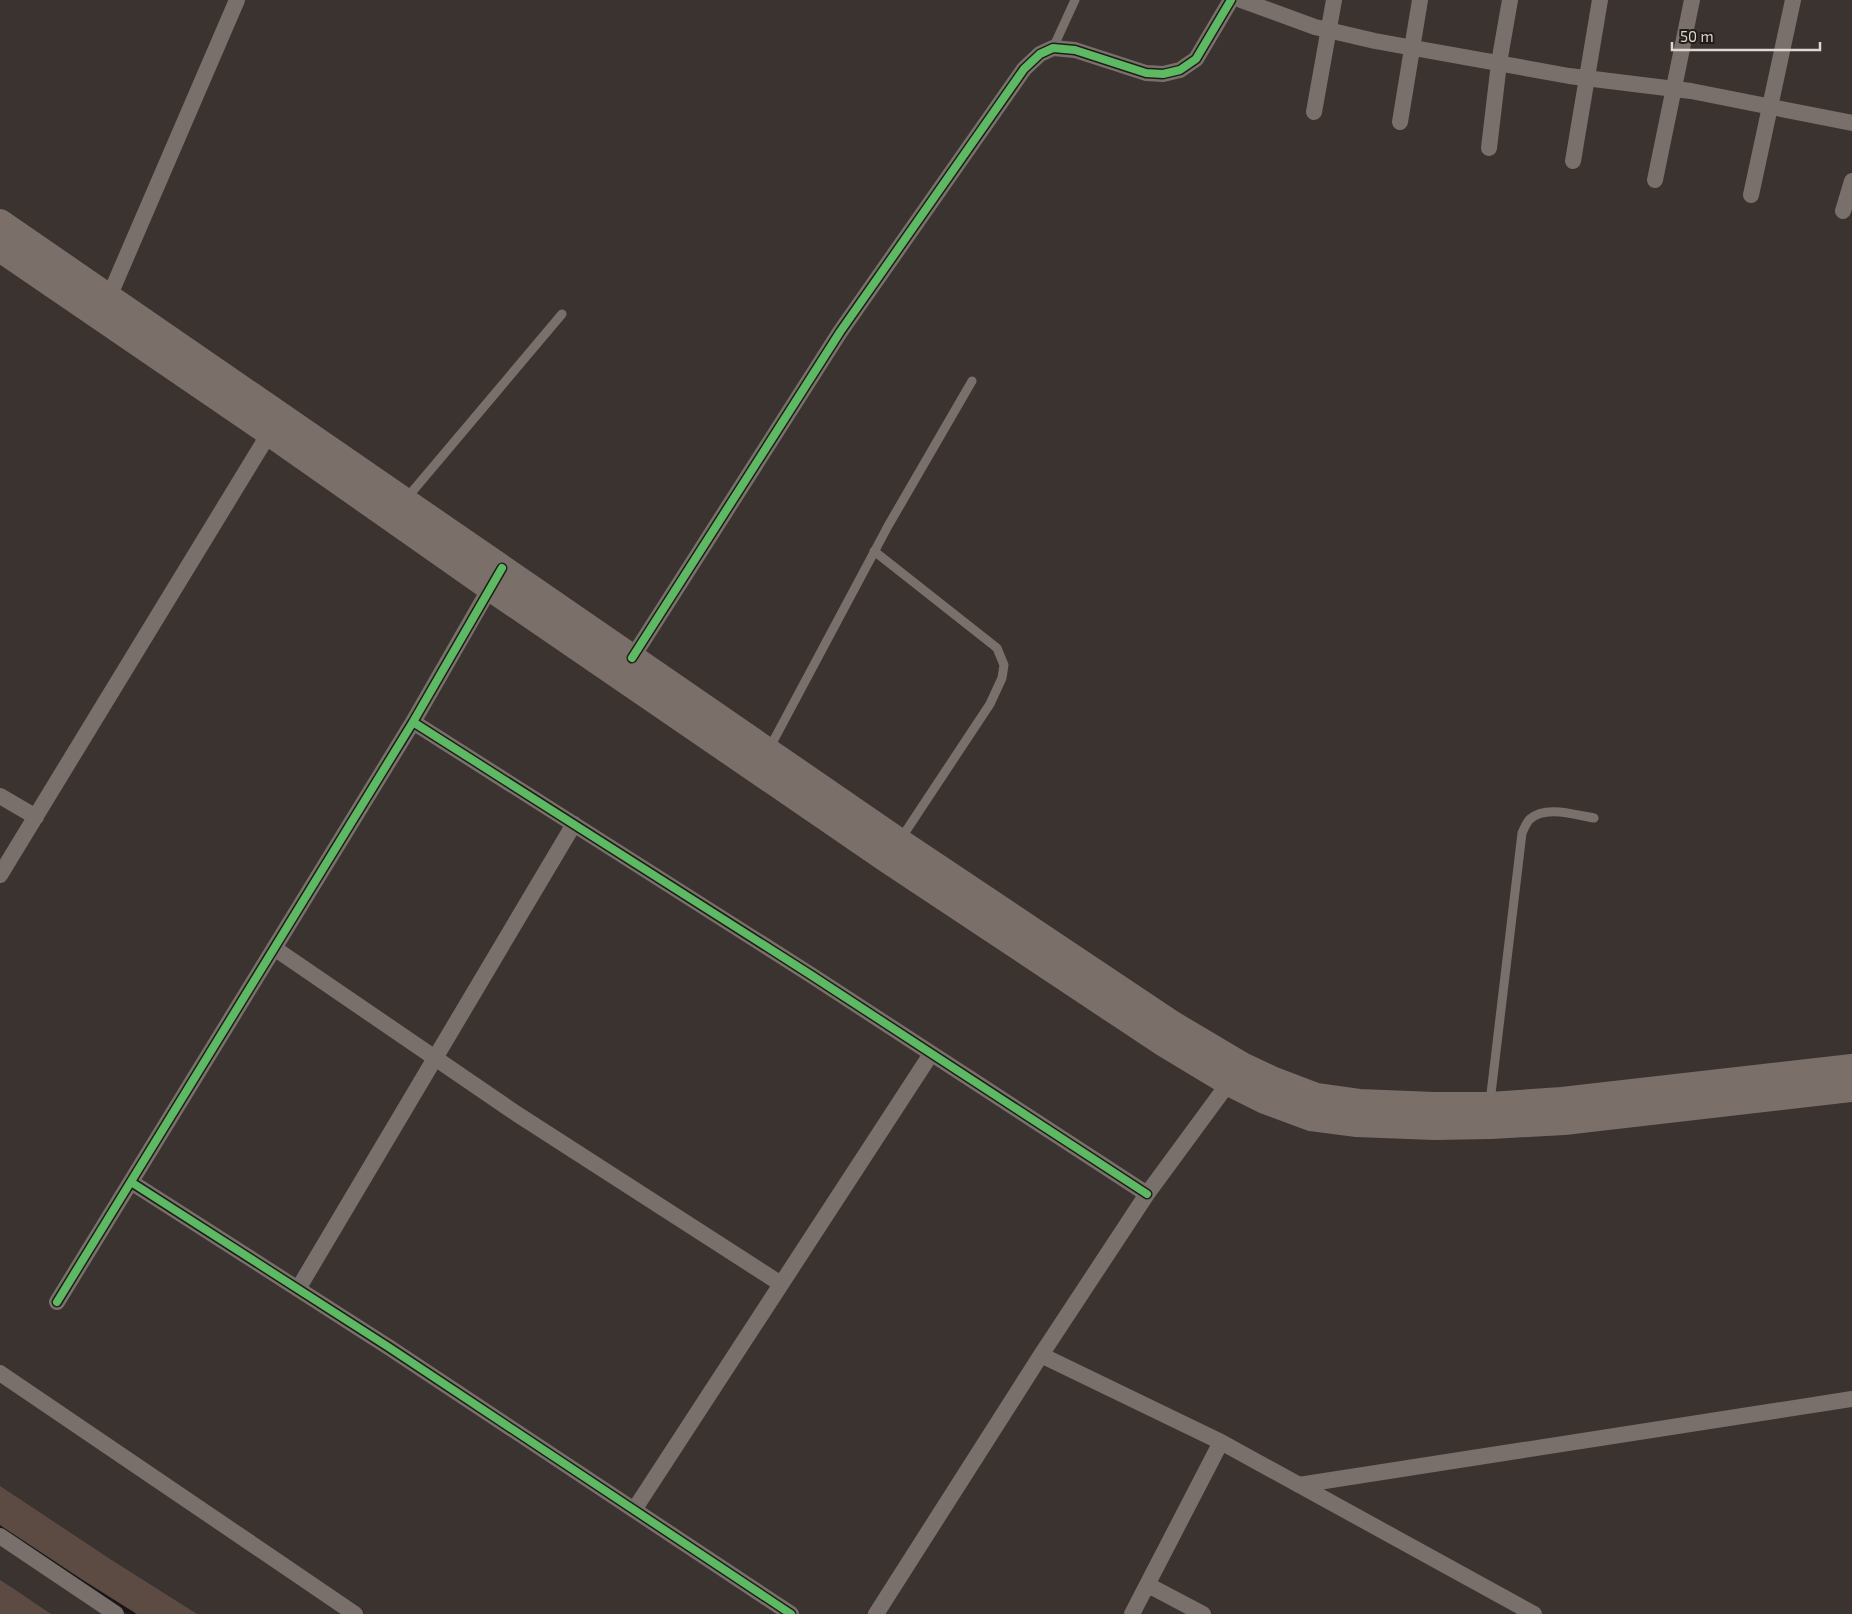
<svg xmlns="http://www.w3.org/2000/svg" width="1852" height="1614" font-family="'Exo 2',sans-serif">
	<defs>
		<filter id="shadow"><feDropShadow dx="-4.5" dy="4.5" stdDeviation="2.5" flood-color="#0009"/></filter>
	</defs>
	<rect width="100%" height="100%" fill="#3a3330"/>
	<!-- building -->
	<path fill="#5b4b43" filter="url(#shadow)" d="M0,1486L110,1559L197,1614H137L83,1580L0,1525Z
		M0,1580L14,1589L51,1614H0Z"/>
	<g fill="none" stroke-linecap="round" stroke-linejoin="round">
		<!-- lane -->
		<path stroke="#7a706b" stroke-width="9" d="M1053,48L1075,0
			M406,499L562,314
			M874,551L997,648L1004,665L1002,678L990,704L900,840
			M769,749L888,526L972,381
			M1490,1102L1522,833C1524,829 1526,823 1530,819C1546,805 1575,815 1594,818"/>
		<!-- street -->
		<path stroke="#7a706b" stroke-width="16" d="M1241,0L1315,27L1375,41L1569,76L1691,91L1852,123
			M1314,112L1334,0
			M1400,122L1420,0
			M1489,148L1499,63L1510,0
			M1573,161L1600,0
			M1655,180L1692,0
			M1751,195L1793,0
			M1843,211L1852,181
			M109,297L237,0
			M632,658L840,332L1024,69L1040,54L1053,48L1075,50L1146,73L1163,74L1180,70L1196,59L1231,0
			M413,722L811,975L1147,1194
			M0,796L36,817
			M0,875L273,427
			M274,948L517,1114L781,1284
			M131,1182L390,1348L791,1614
			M298,1289L574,824
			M57,1302L413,722L494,581
			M1041,1355L1221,1442L1534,1614
			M0,1373L355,1614
			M1299,1485L1852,1399
			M634,1510L931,1054
			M0,1536L116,1614
			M1148,1585L1203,1614
			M876,1614L1041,1355L1147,1194L1233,1077
			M1132,1614L1221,1442"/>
		<!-- primary -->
		<path stroke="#7b6f69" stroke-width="26" d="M0,222L899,841L1173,1024L1242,1065L1274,1080L1316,1096L1359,1102L1434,1105H1490L1562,1100L1852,1067
			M0,249L269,433L490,588L887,860L1161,1042L1229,1083L1265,1101L1311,1118L1357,1124L1434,1127L1491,1126L1564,1122L1852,1089"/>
		<!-- cycleway casing -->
		<g stroke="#211c18" stroke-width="11">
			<path id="cycleway" d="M632,658L840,332L1024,69L1040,54L1053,48L1075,50L1146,73L1163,74L1180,70L1196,59L1231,0
				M413,722L811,975L1147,1194
				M131,1182L390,1348L791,1614
				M57,1302L413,722L502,568"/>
		</g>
		<!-- cycleway -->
		<use href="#cycleway" stroke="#5cba63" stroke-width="8"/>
	</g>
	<!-- scale -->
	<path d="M1672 42v8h148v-8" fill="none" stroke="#ded6d1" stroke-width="2.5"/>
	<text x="1680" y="42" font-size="15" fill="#ded6d1" stroke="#211c18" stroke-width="4" paint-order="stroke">50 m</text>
</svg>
